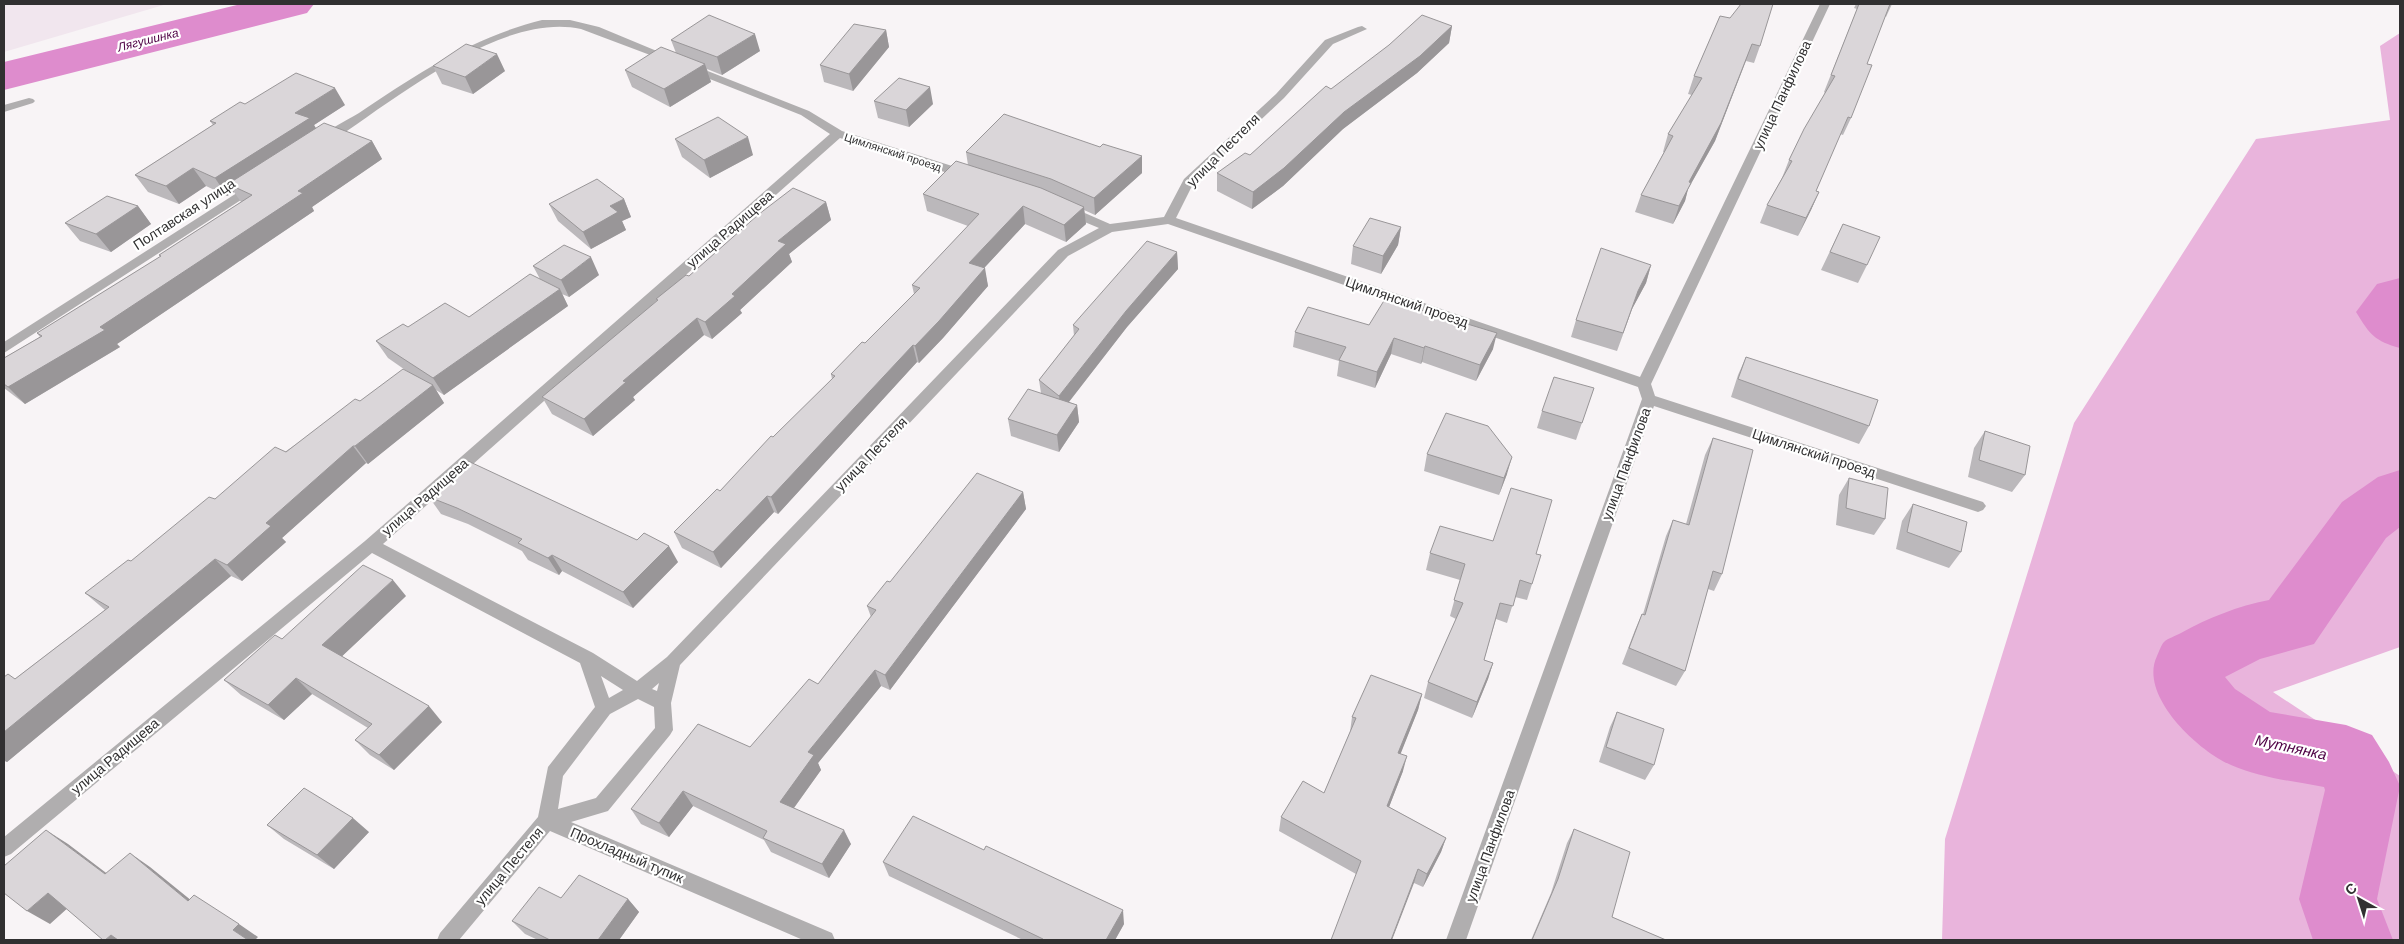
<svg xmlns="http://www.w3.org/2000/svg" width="2404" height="944" font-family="Arial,sans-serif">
	<rect width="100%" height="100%" fill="#f8f4f6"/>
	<!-- built -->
	<path fill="#f1e6ee" d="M4,4H167L4,52Z"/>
	<!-- green -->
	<path fill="#e9b4dc" d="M2400,33V647L2273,692L2400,776V940H1942L1945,839L2074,423L2256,139L2390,120L2380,46Z"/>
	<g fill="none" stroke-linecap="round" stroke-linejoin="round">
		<!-- river -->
		<path fill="#de8ccd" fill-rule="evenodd" d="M241,4H314L307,13L4,90V62Z
			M2400,278V348C2375,341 2370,335 2356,312L2377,284Z
			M2400,470V527L2386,538L2314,644L2260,659L2225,677L2235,689L2270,712L2346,725L2372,735L2389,762L2400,786L2377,899L2393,940H2313L2299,899L2325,790L2324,787C2293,781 2260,778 2231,765C2198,751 2138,695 2157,656C2159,652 2161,645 2164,642C2168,638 2176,636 2181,633C2208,618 2238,606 2269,600L2342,502L2378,477Z"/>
		<!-- minor -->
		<path fill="#b0aeaf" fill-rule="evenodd" d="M1820,4H1830L1651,384L1655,396L1983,502L1986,506L1983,510L1978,512L1654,406L1466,940H1446L1642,399L1638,387L1168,224L1112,232L1068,256L680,665L671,703L673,730L670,735L608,811L571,822L832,933L835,940H803L550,831L459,940H437L440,933L538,817L548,767L595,707L580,663L372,553L11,854L4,857V837L365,541L830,134L801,115L687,70V66H695L809,111L842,131L971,172L973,175L967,179L963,178L840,138L383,544L593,653L637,681L667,657L1058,250L1099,228L1063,213L1061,210L1063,207H1071L1110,224L1164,217L1184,179L1276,94L1325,40L1358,27L1362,26L1367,29L1333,44L1284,98L1193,184L1176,218L1640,377ZM601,676L623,690L609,698ZM659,683L657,691L652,689ZM638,699L654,707L655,728L596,798L558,809L563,776L610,714Z
			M542,20H570L599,27L676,59L674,61H666L581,29C502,11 391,102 328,144L324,145L318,141C327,129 346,121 359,113C416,74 474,37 542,20Z
			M29,98L33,99L35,101L33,103L4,112V105Z
			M254,182L258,183L260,186L258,189L4,353V342Z"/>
	</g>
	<!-- wall -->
	<path fill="#bbb8bb" d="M1856,4H1892L1886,17L1885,16L1867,64L1851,118L1843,135L1840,134L1816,191L1819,192L1811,210L1798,236L1760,223L1767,205L1782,178L1789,160L1825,93L1824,92L1857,9L1854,8Z
		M1720,16L1760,46L1754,63L1746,61L1715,141L1688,189L1685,201L1673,224L1635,212L1641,195L1664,152H1663L1668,134L1692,95L1688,94L1694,76Z
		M1452,26L1449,43L1417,73L1343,129L1283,186L1252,209L1217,191V173L1250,155L1331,89Z
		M886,30L889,47L853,91L824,82L820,65Z
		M671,40L760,51L722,75L707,69L711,82L670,107L632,87L625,70L676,53Z
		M433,66L505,71L473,94L442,84Z
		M874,101L933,104L909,127L878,118Z
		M245,104L345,105L314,125L316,128L372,141L382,159L312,207L314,211L117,344L120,347L25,404L4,388V358L40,337L37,333L160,257L159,255L241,202L234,192L227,196L206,186L179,204L148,192L135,175L213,125L210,121Z
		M675,139L753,155L710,178L682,157Z
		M1100,147L1142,156V173L1095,215L1084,210L1086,224L1066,242L1025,224L984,268L988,286L943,338L919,363L917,362L778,514L774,512L721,568L682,548L674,532L720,491L832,379L831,374L865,343L914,294L912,285L968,226L927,211L923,194L968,165L966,152Z
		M624,199L631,217L622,221L626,230L591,249L558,221L549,204Z
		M826,202L831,220L789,254L792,262L740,310L742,313L712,339L704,335L633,397L635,400L593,436L552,414L542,397L657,301L656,299L689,276Z
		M138,206L151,224L111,252L80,241L65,223Z
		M1843,224L1867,265L1858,283L1821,270Z
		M1401,227L1398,245L1381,274L1351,264L1353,246Z
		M1177,252L1178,269L1127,327L1069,402L1077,405L1079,422L1059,452L1011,436L1008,419L1041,393L1039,380L1074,336L1073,325Z
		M1651,265L1646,283L1632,309L1617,351L1571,337L1576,320Z
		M533,266L599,275L569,297L562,294L568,306L444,395L436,390L444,403L368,464L366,463L282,538L286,542L242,581L231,576L7,762L4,761V677L15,679L105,610L85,593L131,561L215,499L360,401L411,374L388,358L376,341L408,327L469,317L540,279Z
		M1369,325L1493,349L1476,381L1422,362L1421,364L1391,354L1375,388L1337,376L1339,361L1293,347L1295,332Z
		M1746,357L1869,426L1859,444L1731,397L1738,375Z
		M1594,388L1576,440L1537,428L1542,411Z
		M1985,431L2025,475L2012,492L1968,477L1974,448Z
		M1713,438L1722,574L1714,591L1708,589L1685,671L1676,686L1622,664L1635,630L1642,614H1643L1666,536L1673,520L1686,524L1705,455Z
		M1427,454L1507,474L1499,495L1424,471Z
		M1849,478L1885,519L1874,535L1836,525L1839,495Z
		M1023,492L1026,509L890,690L881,686L818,763L821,770L794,808L851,844L829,878L771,852L764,840L693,806L669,837L641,824L631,809L750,747L818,684L871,617L867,606L890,582Z
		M429,497L678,562L633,608L562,571L559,575L528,560L522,551L468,524L441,514Z
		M1913,504L1961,552L1949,568L1896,549L1902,521Z
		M1430,553L1536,554L1532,584L1527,600L1515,597L1507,623L1496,619L1484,660L1493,663L1488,679L1472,718L1424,698L1428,682L1456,619L1450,616L1460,580L1426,570Z
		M406,596L342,656L442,722L394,770L370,755L355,740L368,728L312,694L284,720L241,695L224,680L282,639Z
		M1422,694L1418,710L1400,754L1403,771L1389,807L1446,838L1441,852L1423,887L1414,883L1356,874L1279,831L1281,817L1324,793L1350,732L1352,717Z
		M1617,712L1654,765L1645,780L1599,762L1610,727Z
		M267,825L369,832L334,869L284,839Z
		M1574,829L1612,917L1666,940H1531L1551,893L1567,843Z
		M883,862L1124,924L1115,940H1023L889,876Z
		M561,898L628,899L639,912L619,940H538L525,934L512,921Z"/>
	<!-- shaded-wall -->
	<path fill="#999698" d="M1452,26L1449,43L1417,73L1343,129L1283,186L1252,209L1253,192L1344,112Z
		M886,30L889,47L853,91L849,74Z
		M755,34L760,51L722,75L717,57Z
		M1752,44L1715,141L1688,189L1685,201L1673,224L1679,206L1689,182Z
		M497,54L505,71L473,94L465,77Z
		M705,64L711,82L670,107L664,89Z
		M930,87L933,104L909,127L906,110Z
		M335,88L345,105L314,125L320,136L228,184L234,192L227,196L215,178L295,113Z
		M748,137L753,155L710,178L704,160Z
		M372,141L382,159L312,207L314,211L117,344L120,347L25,404L8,387L298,191Z
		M1142,156V173L1095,215L1094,198Z
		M193,168L206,186L179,204L166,186Z
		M1819,192L1811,210L1798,236L1806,218Z
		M624,199L631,217L622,221L626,230L591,249L583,232L610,206Z
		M826,202L831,220L789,254L792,262L740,310L742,313L712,339L705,322L778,241Z
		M138,206L151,224L111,252L96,234Z
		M1023,206L1025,224L973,280L969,263Z
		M1084,207L1086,224L1066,242L1064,225Z
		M1401,227L1398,245L1381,274L1383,256Z
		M1177,252L1178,269L1127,327L1061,412L1059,396L1126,311Z
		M591,257L599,275L569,297L561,280Z
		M1651,265L1646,283L1632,309L1617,351L1638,291Z
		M985,268L988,286L943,338L919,363L915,346Z
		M560,289L568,306L444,395L433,378Z
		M697,318L704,335L633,397L635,400L593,436L584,419L623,381Z
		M1497,333L1493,349L1476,381L1480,365Z
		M1394,338L1391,354L1375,388L1377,372Z
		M913,345L917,362L778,514L771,497Z
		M1425,346L1422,362L1421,364L1424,348Z
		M433,385L444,403L368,464L355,446Z
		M1077,405L1079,422L1059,452L1057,435Z
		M353,446L366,463L282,538L286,542L242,581L227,565L266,523Z
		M1512,457L1507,474L1499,495L1504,478Z
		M1023,492L1026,509L890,690L885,675Z
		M767,496L774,512L721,568L713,552Z
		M669,546L678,562L633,608L623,592Z
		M552,555L562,571L559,575L548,558Z
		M215,559L231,576L7,762L4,760V732Z
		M393,580L406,596L337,661L322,645Z
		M1493,663L1488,679L1472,718L1477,702Z
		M875,670L881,686L818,763L821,770L788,816L780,802L808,752Z
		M296,678L312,694L284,720L268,705Z
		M1422,694L1418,710L1395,768L1398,753Z
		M429,706L442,722L394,770L379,755Z
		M1407,756L1403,771L1384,820L1387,806Z
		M683,791L693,806L669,837L659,823Z
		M353,818L369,832L334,869L317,855Z
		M46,830L68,844L126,888L105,874Z
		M844,830L851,844L829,878L822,864Z
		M1446,838L1441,852L1423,887L1427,874Z
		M130,853L150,867L208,914L188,901Z
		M1418,869L1414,883L1392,940H1391Z
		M48,893L70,906L50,924L27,911Z
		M628,899L639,912L619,940H598Z
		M1123,910L1124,924L1115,940H1106Z
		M239,924L258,937L255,940H248L233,930Z
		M111,935L119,940H105Z"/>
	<!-- building -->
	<path fill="#dad6d9" stroke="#999698" d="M1741,4H1773L1760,46L1752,44L1721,123L1689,182L1691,183L1679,206L1641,195L1673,136L1668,134L1702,78L1694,76L1720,16L1730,18Z
		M1859,4H1890L1867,64L1872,65L1851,118L1848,117L1816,191L1819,192L1806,218L1767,205L1792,161L1789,160L1804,129L1835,76L1831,75Z
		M709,15L755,34L717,57L671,40Z
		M1422,15L1452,26L1420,56L1344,112L1284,168L1253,192L1217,173L1245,153L1250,155L1326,86L1331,89L1389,45Z
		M854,24L886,30L849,74L820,65Z
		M466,44L497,54L465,77L433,66Z
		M661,47L705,64L664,89L625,70Z
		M296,73L335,88L295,113L310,118L215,178L193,168L166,186L135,175L216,123L210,121L240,102L245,104Z
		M899,78L930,87L906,110L874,101Z
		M1004,114L1100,147L1103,144L1142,156L1094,198L1051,179L966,152Z
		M718,117L748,137L704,160L675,139Z
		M324,123L372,141L298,191L303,193L100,327L105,330L8,387L4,384V358L42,336L37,333L161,256L159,255L252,195L228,184Z
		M956,161L1041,188L1084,207L1064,225L1023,206L969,263L985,268L939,321L915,346L913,345L771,497L767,496L713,552L674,532L717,489L720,491L771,436L773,437L835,376L831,374L862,342L865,343L920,288L912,285L979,214L923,194Z
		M597,179L624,199L610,206L618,212L583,232L549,204Z
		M793,188L826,202L778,241L786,244L732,294L735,296L705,322L697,318L623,381L626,382L584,419L542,397L658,300L656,299L686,275L689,276L759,214Z
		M107,196L138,206L96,234L65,223Z
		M1370,218L1401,227L1383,256L1353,246Z
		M1843,224L1880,237L1867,265L1830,252Z
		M1147,241L1177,252L1126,311L1059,396L1039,380L1079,329L1073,325Z
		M564,245L591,257L561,280L533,266Z
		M1601,248L1651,265L1638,291L1623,333L1576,320Z
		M530,274L560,289L433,378L376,341L403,324L408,327L445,303L469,317Z
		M1385,299L1497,333L1480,365L1425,346L1424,348L1394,338L1377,372L1339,360L1346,347L1295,332L1308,307L1369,325Z
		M1746,357L1878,400L1869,426L1738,379Z
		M403,369L433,385L355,446H353L266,523L271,526L227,565L215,559L4,732V677L8,674L15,679L109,607L85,593L128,560L131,561L209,497L215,499L275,447L286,452L355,399L360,401Z
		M1554,377L1594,388L1582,423L1542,411Z
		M1028,389L1077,405L1057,435L1008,419Z
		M1446,413L1488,426L1512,457L1504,478L1427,454Z
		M1985,431L2030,446L2025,475L1979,460Z
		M1713,438L1753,450L1722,574L1713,571L1685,671L1629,648L1642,614L1645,615L1673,520L1689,525Z
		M468,461L637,540L644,533L669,546L623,592L552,555L548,558L518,543L522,539L457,508L429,497Z
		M977,473L1023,492L885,675L875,670L808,752L814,755L780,802L844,830L822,864L763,838L767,831L683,791L659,823L631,809L698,724L750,747L809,679L818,684L876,610L867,606L887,581L890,582Z
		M1849,478L1888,488L1885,519L1846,508Z
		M1511,488L1552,500L1536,554L1541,555L1532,584L1520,580L1513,606L1500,603L1484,660L1493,663L1477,702L1428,682L1463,603L1454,600L1465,564L1430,553L1440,526L1493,541Z
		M1913,504L1967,522L1961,552L1907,532Z
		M363,565L393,580L322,645L429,706L379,755L355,740L372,724L296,678L268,705L224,680L275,635L282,639Z
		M1371,675L1422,694L1398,753L1407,756L1387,806L1446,838L1427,874L1418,869L1391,940H1331L1361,861L1281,817L1303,781L1324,793L1356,718L1352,717Z
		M1617,712L1664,729L1654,765L1606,747Z
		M304,788L353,818L317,855L267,825Z
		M913,816L984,850L986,846L1123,910L1106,940H1043V939L883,862Z
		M1574,829L1630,852L1612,917L1666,940H1532L1558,879Z
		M46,830L105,874L130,853L188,901L194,895L239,924L233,930L248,940H118L111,935L105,940H103L48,893L27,911L4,893V866Z
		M579,875L628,899L598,940H550L512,921L539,887L561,898Z"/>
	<g text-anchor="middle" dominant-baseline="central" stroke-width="4.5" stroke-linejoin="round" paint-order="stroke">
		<!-- far-street labels -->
		<g font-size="11" fill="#313031" stroke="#fff">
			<text transform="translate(893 152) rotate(18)">Цимлянский проезд</text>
		</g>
		<!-- far-water labels -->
		<g font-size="12" font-style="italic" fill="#4f0345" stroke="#fff">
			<text transform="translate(148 40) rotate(-14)">Лягушинка</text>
		</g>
		<!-- street labels -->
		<g font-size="14" fill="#313031" stroke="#fff">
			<text transform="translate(1782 95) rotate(-65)">улица Панфилова</text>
			<text transform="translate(1223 150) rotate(-45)">улица Пестеля</text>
			<text transform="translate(184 214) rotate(-33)">Полтавская улица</text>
			<text transform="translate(730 229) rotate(-41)">улица Радищева</text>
			<text transform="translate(1407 302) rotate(19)">Цимлянский проезд</text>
			<text transform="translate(1814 453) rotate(18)">Цимлянский проезд</text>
			<text transform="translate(871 454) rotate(-46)">улица Пестеля</text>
			<text transform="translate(1626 464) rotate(-70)">улица Панфилова</text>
			<text transform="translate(425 497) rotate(-41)">улица Радищева</text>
			<text transform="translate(115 756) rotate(-40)">улица Радищева</text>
			<text transform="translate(1490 846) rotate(-70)">улица Панфилова</text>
			<text transform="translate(627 855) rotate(23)">Прохладный тупик</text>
			<text transform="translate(509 866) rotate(-50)">улица Пестеля</text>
		</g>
		<!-- water labels -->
		<g font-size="15" font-style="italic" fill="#4f0345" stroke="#fff">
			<text transform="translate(2291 747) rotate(12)">Мутнянка</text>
		</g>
	</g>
	<!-- border -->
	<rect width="2404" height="944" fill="none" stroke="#313031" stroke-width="10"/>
	<!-- north arrow -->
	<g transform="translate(2359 899) rotate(321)" stroke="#ffffff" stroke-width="4" paint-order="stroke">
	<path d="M0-4L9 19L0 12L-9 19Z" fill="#313031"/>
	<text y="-8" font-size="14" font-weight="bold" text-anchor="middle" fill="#313031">С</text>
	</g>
</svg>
